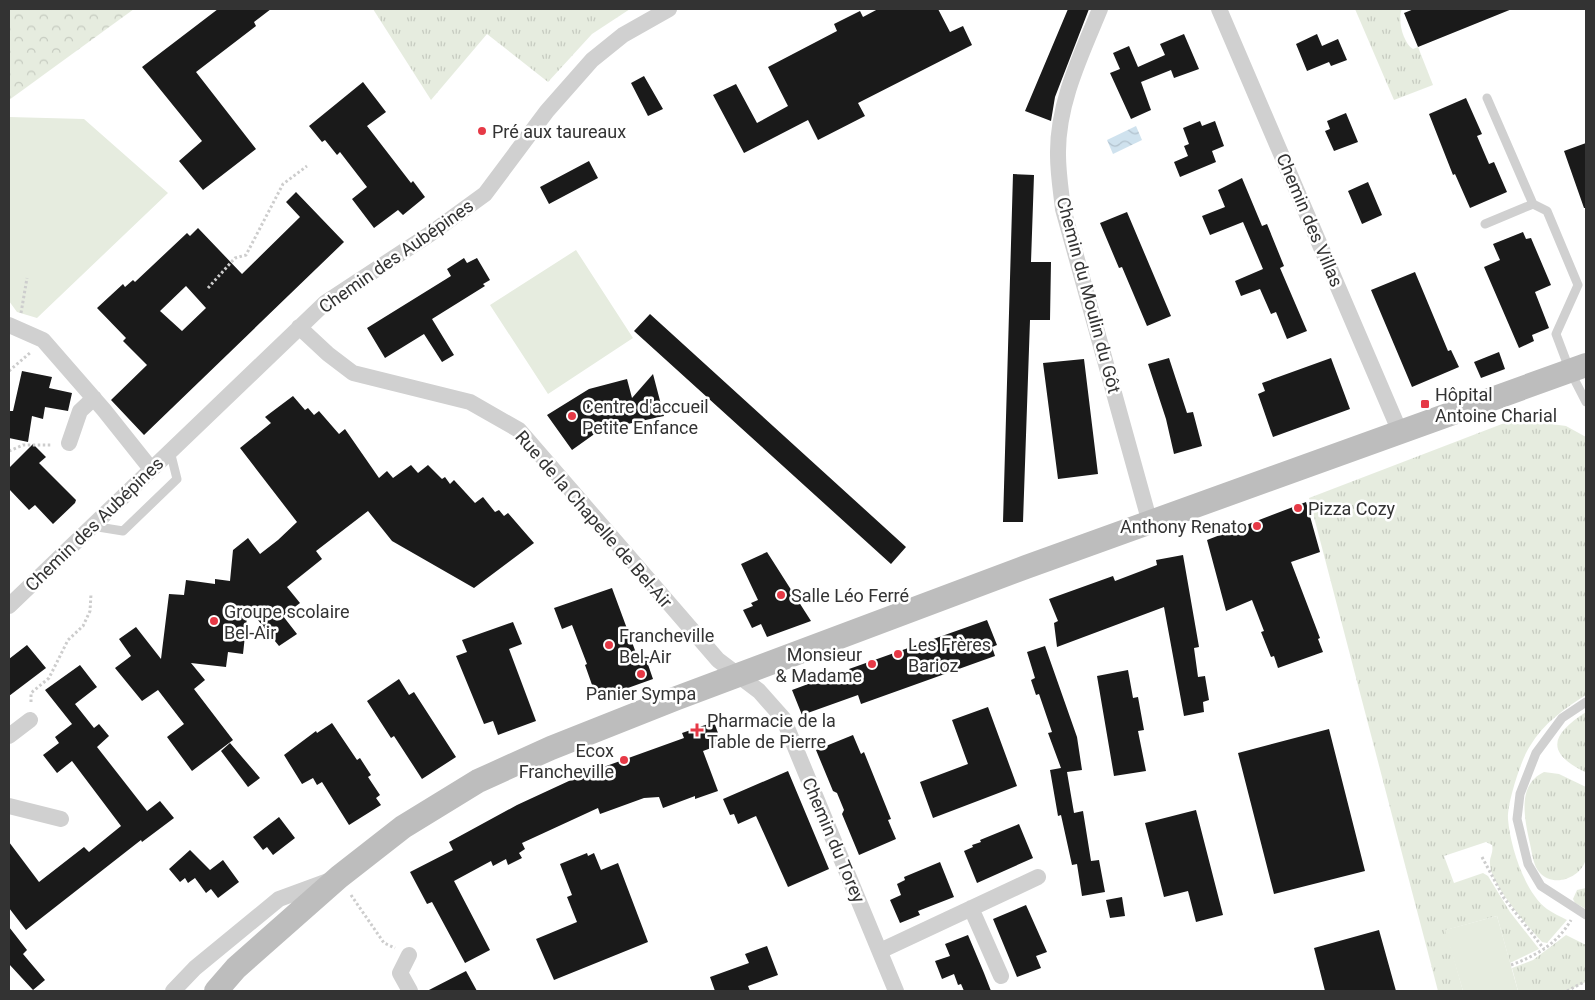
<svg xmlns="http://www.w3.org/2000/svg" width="1595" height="1000" font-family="Roboto,sans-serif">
	<defs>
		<pattern id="grass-tufts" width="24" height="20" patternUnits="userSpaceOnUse" patternTransform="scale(1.25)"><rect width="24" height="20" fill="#e6ecdf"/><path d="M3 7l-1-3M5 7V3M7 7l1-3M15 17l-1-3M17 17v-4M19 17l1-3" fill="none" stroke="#c6cbc0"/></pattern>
		<pattern id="forest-crowns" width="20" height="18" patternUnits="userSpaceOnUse" patternTransform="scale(1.25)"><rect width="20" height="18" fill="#e6ecdf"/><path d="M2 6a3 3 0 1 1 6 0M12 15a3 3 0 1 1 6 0" fill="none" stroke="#c6cbc0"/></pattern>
		<pattern id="water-waves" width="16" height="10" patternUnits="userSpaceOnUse" patternTransform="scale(1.25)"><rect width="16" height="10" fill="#cfe2ee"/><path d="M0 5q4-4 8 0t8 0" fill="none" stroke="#b2c2cd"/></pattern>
	</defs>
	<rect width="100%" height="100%" fill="#fff"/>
	<!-- grass -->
	<path fill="url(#grass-tufts)" d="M373,9H630L592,34L548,82L487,34L431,100Z
		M1355,9H1402C1397,19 1403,43 1413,49L1418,47L1433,85L1394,100Z
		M1515,419L1566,426L1586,437V695C1565,708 1543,724 1530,746C1521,759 1507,804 1508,819C1510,846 1525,893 1547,909C1553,913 1561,917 1567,920L1547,943L1542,942C1528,926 1490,884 1490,864C1489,857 1494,853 1492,845L1486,842L1444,856L1454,883L1483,873L1488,876L1510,912L1539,949L1510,963L1497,916L1446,930L1463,991H1438L1309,498Z
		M1586,712V771L1585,772C1544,752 1552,734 1586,712Z
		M1544,772L1559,774L1586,787C1586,804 1590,845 1586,859C1581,878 1554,888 1540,873C1533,866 1532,852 1530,844C1525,820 1516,785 1544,772Z
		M1586,888V909L1575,903L1573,899L1577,890Z
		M1566,935L1586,945V982L1567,991H1518L1512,968L1533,960Z"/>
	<!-- forest -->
	<path fill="url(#forest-crowns)" d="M9,9H134L9,100Z"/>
	<!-- park -->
	<path fill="#e6ecdf" d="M9,117L84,119L168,193L37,318L17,312L9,301Z
		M576,250L633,338L548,394L490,305Z
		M1497,916L1518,991H1463L1445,930Z"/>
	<!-- water -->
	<path fill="url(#water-waves)" d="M1136,126L1142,140L1113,154L1107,140Z"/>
	<!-- building -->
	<path fill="#1a1a1a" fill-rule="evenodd" d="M218,9H271L254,22L256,26L196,72L256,149L203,190L179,161L202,141L142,67Z
		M878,9H938L950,32L963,26L972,45L858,103L865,116L818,140L808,120L744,153L713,95L736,84L757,123L788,106L768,67L837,31L834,24L860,11L863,17Z
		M1068,9H1089L1055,97L1051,121L1025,111Z
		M1414,9H1512L1418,47L1404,13Z
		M1184,34L1199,69L1174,78L1171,70L1141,82L1151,110L1131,119L1110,73L1120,69L1113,53L1129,46L1138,67L1165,55L1160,44Z
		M1317,34L1322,46L1338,39L1347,60L1331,66L1329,62L1307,71L1296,44Z
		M644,76L663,109L648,116L631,83Z
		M363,82L386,112L367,126L411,183L413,181L425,197L403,215L398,210L374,228L352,199L367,187L340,152L337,155L325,140L322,142L309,126Z
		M1466,98L1482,134L1477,136L1489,164L1494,162L1507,192L1470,208L1455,174L1453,175L1429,114Z
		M1346,113L1358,142L1334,151L1325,131L1330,129L1327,121Z
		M1200,121L1202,126L1215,121L1224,146L1212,151L1216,162L1180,177L1174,162L1188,156L1184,146L1189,144L1183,128Z
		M1586,143V208H1584L1564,151Z
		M589,161L598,178L549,204L540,187Z
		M1013,174L1034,175L1031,262H1051L1050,320H1030L1023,522H1003Z
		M1242,178L1262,226L1267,224L1284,266L1280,268L1307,331L1287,339L1276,312L1271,314L1260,289L1241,296L1235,281L1263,269L1243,222L1210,235L1202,216L1225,207L1218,190Z
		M1368,182L1382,215L1362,224L1348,191Z
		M296,192L344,242L144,435L111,400L147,365L123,341L126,338L97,308L123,284L125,287L133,280L135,282L187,233L190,236L198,228L242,274L300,217L286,202ZM186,286L206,308L182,331L160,311Z
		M1127,212L1171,316L1147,326L1122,267L1119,268L1100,223Z
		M1523,232L1526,239L1531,238L1551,285L1535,292L1549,328L1532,335L1534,341L1519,348L1484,267L1500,260L1493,244Z
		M464,258L467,263L477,258L490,280L483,284L485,286L432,319L454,355L442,362L424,334L385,358L367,328L451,276L447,269Z
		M1415,272L1448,351L1451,350L1459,367L1412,387L1371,290Z
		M650,314L906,547L891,564L634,331Z
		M1499,352L1505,369L1481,378L1474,362Z
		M1169,358L1187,413L1193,412L1202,446L1174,454L1166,419L1148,364Z
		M1331,358L1350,409L1273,437L1258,394L1265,391L1262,383Z
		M1084,359L1098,474L1058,479L1043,363Z
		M22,371L52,377L49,388L72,393L68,411L45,407L43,419L32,416L28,442L9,438V411H13Z
		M653,374L664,416L600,430L572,450L547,415L589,389L627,379L632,398Z
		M293,396L305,410L308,408L314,415L319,411L339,434L345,429L379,478L387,471L393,478L411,465L418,473L428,465L442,479L445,477L450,484L454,480L475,503L483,497L495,512L499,510L504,516L508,513L534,543L474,588L392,541L368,511L316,551L322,559L287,587L300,603L283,616L297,634L279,646L248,608L243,654L228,652L226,667L191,663L205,680L194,689L233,740L192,771L167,737L184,724L158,690L142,701L115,668L131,656L119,639L136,627L161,659L169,594L184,595L186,580L215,584V579L230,581L233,550L248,538L260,554L278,540L297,522L240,448L271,423L265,417Z
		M33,444L46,457L39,463L76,500L75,503L53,524L35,505L29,510L9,489V468Z
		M1306,502L1320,552L1291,562L1320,638L1318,639L1323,652L1278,668L1274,656L1271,657L1261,632L1264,631L1252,600L1226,611L1207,540Z
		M767,552L811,621L767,637L761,624L752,628L743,610L753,606L751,603L758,600L741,564Z
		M1183,555L1199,647L1194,648L1198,677L1205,676L1209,700L1203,702L1204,712L1184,716L1164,607L1057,647L1054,623L1058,621L1049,599L1113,576L1115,581L1157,565L1156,560Z
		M612,588L636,653L643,650L653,679L597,699L585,665L587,664L572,625L562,629L554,608Z
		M987,620L997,645L992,647L995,656L861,704L858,695L802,715L792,690L819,680L820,684L850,673L849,669Z
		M513,622L522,644L509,649L536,721L498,735L493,721L484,724L456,656L467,652L462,640Z
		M27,645L46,668L9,696V659Z
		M1045,646L1077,737L1082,770L1067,772L1074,813L1083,811L1091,861L1099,860L1105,892L1082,896L1077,864L1072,865L1061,815L1058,816L1050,770L1061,768L1048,733L1052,732L1039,694L1036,695L1031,680L1035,678L1027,652Z
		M80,665L97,687L75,704L94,728L99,724L109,736L97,747L147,811L160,801L174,818L142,842L141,840L26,930L9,908V842L39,882L84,847L89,852L121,826L72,761L57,773L43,755L59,743L55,737L72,724L45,690Z
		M1128,670L1133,698L1138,697L1144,730L1138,731L1146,771L1114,776L1097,676Z
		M399,679L409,695L414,692L456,757L422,779L394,736L391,738L367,701Z
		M988,707L1017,786L933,818L920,782L968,764L952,720Z
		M714,722L722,744L703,751L718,791L695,799V796L663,808L659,797L644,798L600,814L598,808L522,843L525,849L519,853L522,858L508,865L506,859L493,866L491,861L454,881L490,950L465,963L432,902L427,904L410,872L453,850L449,842L517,805L584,774L684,738L682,733Z
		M332,723L357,760L360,758L371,775L368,777L380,795L376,798L381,805L349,825L322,782L317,785L313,778L302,784L284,755L316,731L317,733Z
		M1329,729L1365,871L1274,894L1238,753Z
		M853,735L861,754L864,752L891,819L888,820L896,839L859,855L842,814L844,810L837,793L833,791L816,750Z
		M230,743L260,778L248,787L221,751Z
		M788,771L829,869L788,887L756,816L738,824L734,814L730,815L723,799Z
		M1196,810L1223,915L1196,922L1188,891L1164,897L1145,823Z
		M279,817L295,838L273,855L267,847L263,850L253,837Z
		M1019,824L1033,858L977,883L964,851L973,847L972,845L981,842L980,840Z
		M190,850L210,870L223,860L239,882L218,898L211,889L206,893L195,878L188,883L185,878L180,882L169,869Z
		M587,853L588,856L594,853L601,870L618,863L648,942L554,980L536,939L577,922L567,897L572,895L560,864Z
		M940,862L954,897L918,911L920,915L900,923L890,900L901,895L897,884L905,880L904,877Z
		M1122,897L1125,916L1110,918L1106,900Z
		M1026,905L1047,952L1036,956L1041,968L1017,977L993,919Z
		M9,927L27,950L23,954L45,980L33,990L9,964Z
		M1379,930L1396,991H1325L1314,948Z
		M968,935L984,973L991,991H964L961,984L958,985L954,974L942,979L935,961L950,956L945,944Z
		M767,946L778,975L748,986L750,991H715L710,977L749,963L745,954Z
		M466,971L477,991H427Z"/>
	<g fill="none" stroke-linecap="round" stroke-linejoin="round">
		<!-- path -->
		<path stroke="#cdcdcd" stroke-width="3" stroke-dasharray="2.5 2.5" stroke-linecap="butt" d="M208,288L235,258L246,255L283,184L307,166
			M21,313L27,278
			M9,371L31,352
			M9,451L23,445H52
			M31,702V693L49,678L68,640L83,626L90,611L91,594
			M1482,857L1504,898L1544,949
			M351,895L384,943L395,948
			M1511,965C1536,956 1558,943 1571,920
			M1567,991L1586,981"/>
		<!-- lane -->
		<path stroke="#d0d0d0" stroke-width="9" d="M1487,98L1533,204
			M1485,224L1533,204L1547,211L1578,285L1556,334L1570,371L1586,402
			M92,526L123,531L177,479L170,451
			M1586,702L1562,718L1536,753L1520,794L1517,819L1528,864L1541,886L1586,915"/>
		<!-- street -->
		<path stroke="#d0d0d0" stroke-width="16" d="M1100,9C1081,55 1057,104 1058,155C1058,173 1061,191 1063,209L1150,523
			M1219,9L1400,432
			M9,325L43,340L104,410L151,469
			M299,327L328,354L353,373L470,402L519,430L718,660L759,691L783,718L896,991
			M69,443L80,411L94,398
			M9,606L325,303L430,234L485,194L547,111L592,60L623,35L669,9
			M9,736L30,720
			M9,806L61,819
			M971,908L1001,976
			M880,951L1038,877
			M409,955L400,973L410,991
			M173,991L195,968L279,899L328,881"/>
		<!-- secondary -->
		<path stroke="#bdbdbd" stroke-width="24" d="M216,991L236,968L339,877L403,827L478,781L551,748L677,698L1026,567L1586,365"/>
	</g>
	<!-- markers -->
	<g fill="#e63946" stroke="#fff" stroke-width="2">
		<circle cx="482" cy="131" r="5"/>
		<rect x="1420" y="399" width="10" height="10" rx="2.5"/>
		<circle cx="572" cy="416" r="5"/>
		<circle cx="1298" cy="508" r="5"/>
		<circle cx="1257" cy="526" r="5"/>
		<circle cx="781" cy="595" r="5"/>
		<circle cx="214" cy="621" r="5"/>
		<circle cx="609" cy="645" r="5"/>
		<circle cx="898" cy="654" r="5"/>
		<circle cx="872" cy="664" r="5"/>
		<circle cx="641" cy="674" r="5"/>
		<path d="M694.5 722.5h5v5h5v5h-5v5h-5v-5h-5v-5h5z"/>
		<circle cx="624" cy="760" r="5"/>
	</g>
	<g text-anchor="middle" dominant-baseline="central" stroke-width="5" stroke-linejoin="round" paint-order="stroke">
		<!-- poi labels -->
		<g font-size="18" fill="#333" stroke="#fff" text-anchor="start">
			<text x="492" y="131">Pré aux taureaux</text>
			<text x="1435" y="394">Hôpital<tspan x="1435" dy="21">Antoine Charial</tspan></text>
			<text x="582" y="406">Centre d'accueil<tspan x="582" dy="21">Petite Enfance</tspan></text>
			<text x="1308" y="508">Pizza Cozy</text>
			<text x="1247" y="526" text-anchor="end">Anthony Renato</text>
			<text x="791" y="595">Salle Léo Ferré</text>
			<text x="224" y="611">Groupe scolaire<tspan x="224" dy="21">Bel-Air</tspan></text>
			<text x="619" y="635">Francheville<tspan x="619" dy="21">Bel-Air</tspan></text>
			<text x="908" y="644">Les Frères<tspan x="908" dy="21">Barioz</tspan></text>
			<text x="862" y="654" text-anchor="end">Monsieur<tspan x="862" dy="21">&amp; Madame</tspan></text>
			<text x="641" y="693" text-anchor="middle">Panier Sympa</text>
			<text x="707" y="720">Pharmacie de la<tspan x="707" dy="21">Table de Pierre</tspan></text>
			<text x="614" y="750" text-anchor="end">Ecox<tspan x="614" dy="21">Francheville</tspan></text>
		</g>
		<!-- street labels -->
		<g font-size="18" fill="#333" stroke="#fff">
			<text transform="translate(1310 220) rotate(67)">Chemin des Villas</text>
			<text transform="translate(396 256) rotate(-35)">Chemin des Aubépines</text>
			<text transform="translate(1089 295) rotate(75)">Chemin du Moulin du Gôt</text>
			<text transform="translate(594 519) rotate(49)">Rue de la Chapelle de Bel-Air</text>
			<text transform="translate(94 524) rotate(-44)">Chemin des Aubépines</text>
			<text transform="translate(834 840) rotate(67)">Chemin du Torey</text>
		</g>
	</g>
	<!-- border -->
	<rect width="1595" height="1000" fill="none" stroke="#333333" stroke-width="20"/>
</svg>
